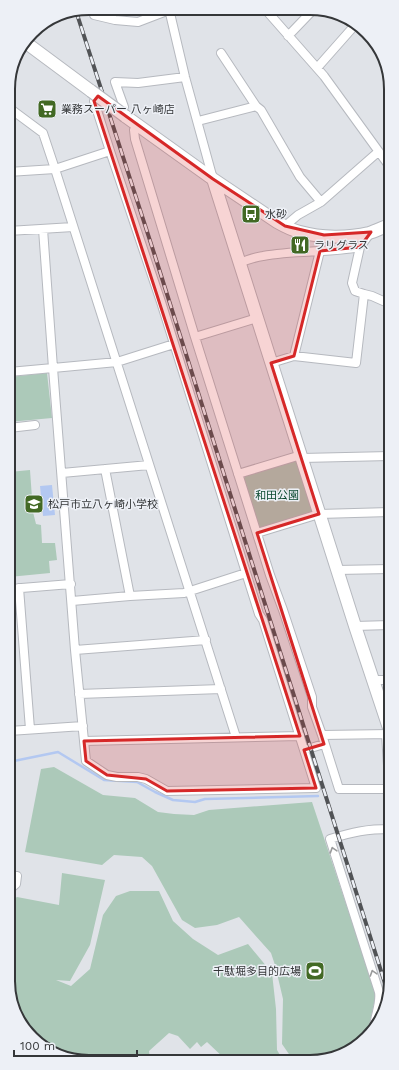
<svg xmlns="http://www.w3.org/2000/svg" width="399" height="1070" font-family="'Work Sans','Noto Sans JP',sans-serif">
	<rect width="100%" height="100%" fill="#e0e3e8"/>
	<!-- green -->
	<path fill="#acc9b9" d="M47,373L52,418L9,422V377Z
		M296,460L312,512L263,528H258L243,480L246,475Z
		M30,470L33,512L36,524L41,525L42,543H55L57,560L49,561L50,573L9,577V472Z
		M54,767L103,795L135,798L158,812L174,814L194,815L209,810L312,802L376,994L367,1036L326,1060H293L282,1044L283,999L275,965L271,953L239,917L217,925L195,928L182,920L152,866L142,857L114,855L102,865L25,852L41,769Z
		M62,873L105,880L90,945L70,981L56,980L71,986L90,969L103,915L116,896L130,891H159L173,921L193,939L218,955L248,944L272,973L276,1009L277,1050L283,1060H226L207,1042L201,1047L197,1042L190,1049L178,1036L169,1033L149,1051L150,1060H73L32,1038L10,997V902L17,897L59,905Z"/>
	<!-- water -->
	<path fill="#b3c8f1" d="M52,485L55,515L43,516L40,486Z"/>
	<g fill="none" stroke-linecap="round" stroke-linejoin="round">
		<!-- stream -->
		<path stroke="#b3c8f1" stroke-width="2.5" d="M9,762L58,752L104,780L137,782L155,792L173,800L195,802L205,799L318,796"/>
		<!-- street casing -->
		<g stroke="#b6b9bf" stroke-width="10">
			<path id="street" d="M91,8L94,15L115,20L138,22L172,9
				M169,9L185,77L213,179
				M265,9L324,76L390,167
				M288,36L313,10
				M221,53L256,106L261,110L300,177L321,202
				M317,68L355,25
				M98,96L94,101L110,151L55,169L236,737
				M8,107L43,133L55,169L8,172
				M120,112L124,107L115,82L138,83L185,77
				M198,121L256,106
				M137,124L134,130L135,139L195,337L257,318
				M285,226L298,215L321,202L378,152
				M43,229L53,368L117,362L174,344
				M8,231L73,227
				M239,263C247,260 255,257 263,256C295,250 328,253 360,247L371,232
				M364,294L372,296L390,304
				M195,337L270,575L283,610L312,697V707L322,735
				M294,356L356,363L364,294L355,291L352,283L360,247
				M271,363L294,356L320,251
				M9,372L53,368L75,650L86,761L107,775L117,777H138L146,779L167,791L316,788L263,620L259,614L161,302L110,151
				M9,428L35,425
				M302,458L390,456
				M105,469L130,596
				M62,473L149,465
				M238,474L301,455
				M257,533L319,514L390,512
				M337,570L390,569
				M19,588L30,729
				M9,589L71,584
				M72,601L130,596L184,593L246,573
				M355,626L390,625
				M75,650L206,640
				M374,680H390
				M79,694L221,689
				M9,731L83,726
				M386,734L391,813
				M390,734L322,735L339,789H391
				M84,741L300,736
				M304,750L324,744
				M9,890L16,884L17,876
				M374,1027C375,1015 381,1003 379,992L330,839C353,832 366,829 391,829"/>
		</g>
		<!-- secondary casing -->
		<g stroke="#b6b9bf" stroke-width="14">
			<path id="secondary" d="M25,42L91,91
				M125,116L213,179L277,222C284,226 292,230 300,232C321,238 348,238 369,233C376,231 383,227 390,225
				M213,179L355,626L390,731"/>
		</g>
		<!-- street -->
		<use href="#street" stroke="#fff" stroke-width="8"/>
		<!-- secondary -->
		<use href="#secondary" stroke="#fff" stroke-width="12"/>
		<!-- rail casing -->
		<g stroke="#515356" stroke-width="4">
			<path id="rail" d="M76,11L154,253L388,993"/>
		</g>
		<!-- rail -->
		<use href="#rail" stroke="#edf0f6" stroke-width="2.5" stroke-dasharray="8" stroke-linecap="butt"/>
		<!-- secondary-bridge casing -->
		<g stroke="#b6b9bf" stroke-width="14" stroke-linecap="butt">
			<path id="secondary-bridge" d="M91,91L125,116"/>
		</g>
		<!-- secondary-bridge -->
		<use href="#secondary-bridge" stroke="#fff" stroke-width="12"/>
	</g>
	<!-- one-way arrows -->
	<defs><path id="oneway-chevron" d="M-2-3.5L2.5 0L-2 3.5" fill="none" stroke-width="1.6" stroke-linecap="round" stroke-linejoin="round"/></defs>
	<g stroke="#9a9b9c">
		<use href="#oneway-chevron" transform="translate(333 850) rotate(-108)"/>
		<use href="#oneway-chevron" transform="translate(373 973) rotate(-108)"/>
	</g>
	<!-- marked area -->
	<path fill="#d62828" fill-opacity="0.2" stroke="#d62828" stroke-width="3" stroke-linejoin="round" d="M98,96L213,179L285,226L324,235L371,232L360,247L320,251L294,356L271,363L319,514L257,533L324,744L304,750L316,788L167,791L146,779L107,775L86,761L84,741L300,736L94,101Z"/>
	<!-- icons -->
	<defs>
		<g id="supermarket-square" transform="scale(1)"><rect x="-9" y="-9" width="18" height="18" rx="4" fill="#426924" stroke="#edf0f6"/><path d="M-6-5.5h2.5l.6 2H6L4.5 2H-2.5L-4.4-4H-6ZM-1.5 3.2a1.3 1.3 0 1 0 .1 0ZM3 3.2a1.3 1.3 0 1 0 .1 0Z" fill="#fff"/></g>
		<g id="bus-square" transform="scale(1)"><rect x="-9" y="-9" width="18" height="18" rx="4" fill="#426924" stroke="#edf0f6"/><path d="M-5-6H5V4H4V6H2V4H-2V6H-4V4H-5ZM-3.5-4V0h7V-4ZM-3.5 1.2v1.5H-2V1.2ZM2 1.2v1.5H3.5V1.2Z" fill="#fff"/></g>
		<g id="restaurant-square" transform="scale(1)"><rect x="-9" y="-9" width="18" height="18" rx="4" fill="#426924" stroke="#edf0f6"/><path d="M-5-6h1v4h1v-4h1v4h1v-4h1v5L-1.5 .5V6h-2V.5L-5-1ZM5-6V6H3V1.5H1.5Q1.5-4 5-6Z" fill="#fff"/></g>
		<g id="school-square" transform="scale(1)"><rect x="-9" y="-9" width="18" height="18" rx="4" fill="#426924" stroke="#edf0f6"/><path d="M0-5L7-2L0 1L-7-2ZM-4 1L0 2.5L4 1V4Q0 6-4 4Z" fill="#fff"/></g>
		<g id="stadium-square" transform="scale(1)"><rect x="-9" y="-9" width="18" height="18" rx="4" fill="#426924" stroke="#edf0f6"/><path d="M0-5a6.5 5 0 1 0 0 10a6.5 5 0 1 0 0-10ZM-3.5-1.8h7v3.6h-7Z" fill="#fff"/></g>
	</defs>
	<g fill-rule="evenodd">
		<use href="#supermarket-square" x="47" y="109"/>
		<use href="#bus-square" x="251" y="214"/>
		<use href="#restaurant-square" x="300" y="245"/>
		<use href="#school-square" x="34" y="504"/>
		<use href="#stadium-square" x="315" y="971"/>
	</g>
	<g text-anchor="middle" dominant-baseline="central" stroke-width="3" stroke-linejoin="round" paint-order="stroke">
		<!-- poi labels -->
		<g font-size="11" fill="#353739" stroke="#edf0f6" text-anchor="start">
			<text x="61" y="109">業務スーパー 八ヶ崎店</text>
			<text x="265" y="214">水砂</text>
			<text x="314" y="245">ラリグラス</text>
			<text x="48" y="504">松戸市立八ヶ崎小学校</text>
			<text x="301" y="971" text-anchor="end">千駄堀多目的広場</text>
		</g>
		<!-- park labels -->
		<g font-size="11" fill="#0b4930" stroke="#edf0f6">
			<text x="277" y="495">和田公園</text>
		</g>
	</g>
	<!-- crop -->
	<path d="M0 0H399V1070H0ZM89 15H310A74 74 0 0 1 384 89V981A74 74 0 0 1 310 1055H89A74 74 0 0 1 15 981V89A74 74 0 0 1 89 15Z" fill="#edf0f6" fill-rule="evenodd"/>
	<path fill="none" stroke="#353739" stroke-width="2" d="M89 15H310A74 74 0 0 1 384 89V981A74 74 0 0 1 310 1055H89A74 74 0 0 1 15 981V89A74 74 0 0 1 89 15Z"/>
	<!-- scale -->
	<path d="M14 1050v6h123v-6" fill="none" stroke="#353739" stroke-width="2"/>
	<text x="20" y="1050" font-size="12" fill="#353739" stroke="#edf0f6" stroke-width="3" paint-order="stroke">100 m</text>
</svg>
